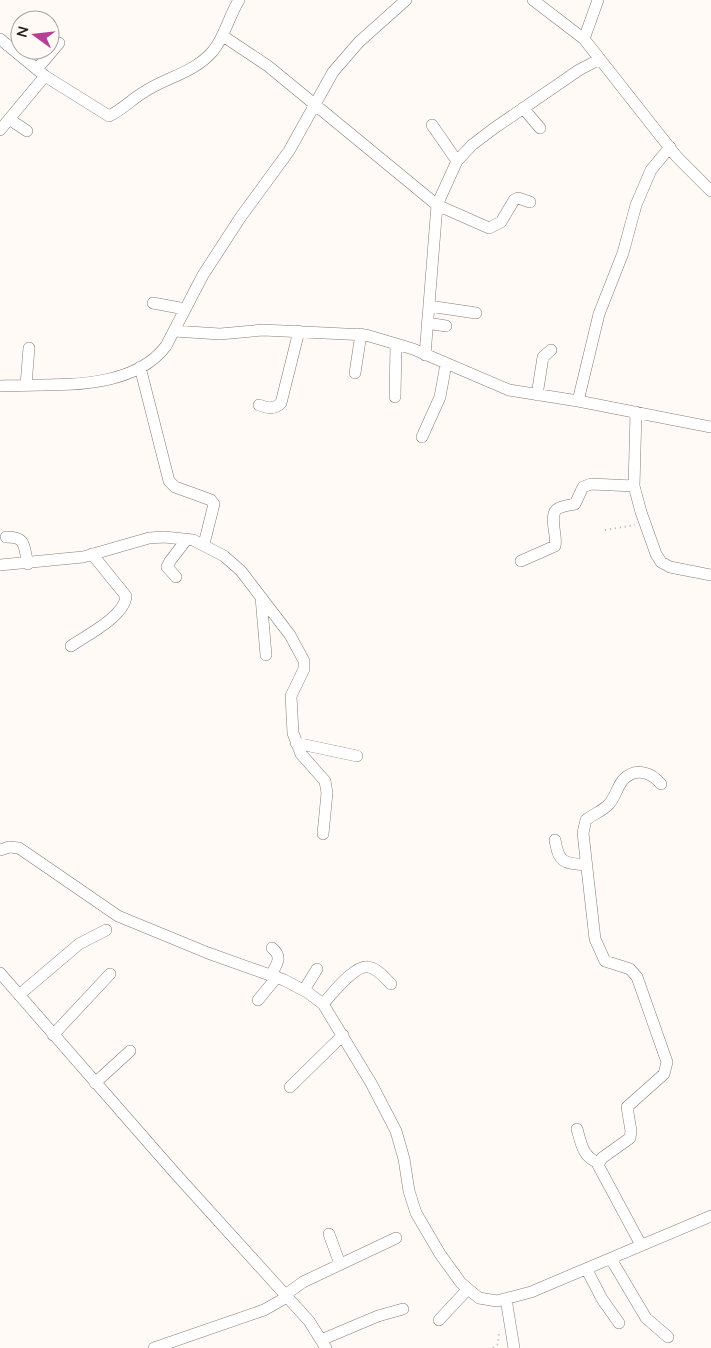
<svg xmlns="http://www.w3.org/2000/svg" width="711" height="1348" font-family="Lato,sans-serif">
	<rect width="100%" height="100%" fill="#fffaf6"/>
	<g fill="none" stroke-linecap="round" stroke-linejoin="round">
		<!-- minor casing -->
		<g stroke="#857e78" stroke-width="12">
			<path id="minor" d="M533,0L584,39L677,157L711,191
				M223,36L268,66L437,205L489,228L501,222L514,200L518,198L530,202
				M0,39L45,76L109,116C122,110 132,99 144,92C167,77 194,73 213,51C225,36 229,16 239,0
				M584,39L598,0
				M37,69L59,43
				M523,108L540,128
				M9,119L27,131
				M432,125L457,161
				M0,130L45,76
				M153,303L185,309
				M429,306L476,313
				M427,323L446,326
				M174,331L220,334L263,330L366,335L413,349L509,390L578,401L711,427
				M425,355L437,205L457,161L472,145L493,129L579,70L600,59
				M140,367L169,481L175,487L211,500L214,504L204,544
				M355,373L361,334
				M26,385L29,348
				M0,386C53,383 130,393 166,346L203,275L240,218L289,151L333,72L359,42L406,0
				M537,395L543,357L551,350
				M395,397L396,344
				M578,401L599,314L623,253L636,205L651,170L670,147
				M259,405C267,408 274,410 281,403L299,331
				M636,412L634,486L641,512L656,554L661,562L670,567L711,575
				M422,437L440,397L446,364
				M6,537C27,537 23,545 28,564
				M521,561L555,546C558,536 547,513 559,508C563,506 570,505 575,504L583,487L591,484L634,486
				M0,565L83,557L149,538L164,537L193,540L224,556L241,571L290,635L304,661V669L291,696L293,733L301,754L325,781L327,793L323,834
				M176,577L167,567L170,561L187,539
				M261,597L266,655
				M71,646C87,635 125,616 126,596L92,554
				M296,743L357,756
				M555,840C559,863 563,863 586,865
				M0,850L9,847L19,848L118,916L208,953L284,980L307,992L323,1004L371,1083L396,1131L404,1159L409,1191L416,1213L440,1254L461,1283L479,1298L497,1301L531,1292L711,1216
				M0,973L174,1172L309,1321L326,1348
				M271,975C277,964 283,957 272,948
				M304,990L317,969
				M19,995L79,944L106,930
				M258,1000L277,977
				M323,1004C332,994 355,964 369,967C378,969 385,978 391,984
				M53,1035L110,974
				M95,1083L130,1051
				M290,1087L343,1035
				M577,1129C581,1143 583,1158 599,1163
				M329,1234L340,1264
				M641,1245L598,1165L602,1158L630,1138L631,1131L627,1107L664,1074L667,1062L637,977L630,969L605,961L595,939L583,833L586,820C593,814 603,811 609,804C615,798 617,787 623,780C635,767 651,772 661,784
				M611,1259L646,1318L668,1337
				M587,1270L602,1299L619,1323
				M285,1295L303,1282L396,1238
				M506,1299L514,1348
				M439,1320L467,1290
				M321,1340L378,1316L403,1309
				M154,1348L264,1310L287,1297"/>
		</g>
		<!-- path -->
		<path stroke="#b6b2af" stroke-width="2" stroke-dasharray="1 4" stroke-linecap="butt" d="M605,530L635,525
			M493,1348L498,1344L499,1333"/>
		<!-- minor -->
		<use href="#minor" stroke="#fff" stroke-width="11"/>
	</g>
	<!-- north arrow -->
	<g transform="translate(35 35) rotate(285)"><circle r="24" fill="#fffaf6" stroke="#a7a39f"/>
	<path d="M0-4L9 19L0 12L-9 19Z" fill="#b64098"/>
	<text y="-8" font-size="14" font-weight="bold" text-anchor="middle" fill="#22201d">N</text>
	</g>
</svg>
